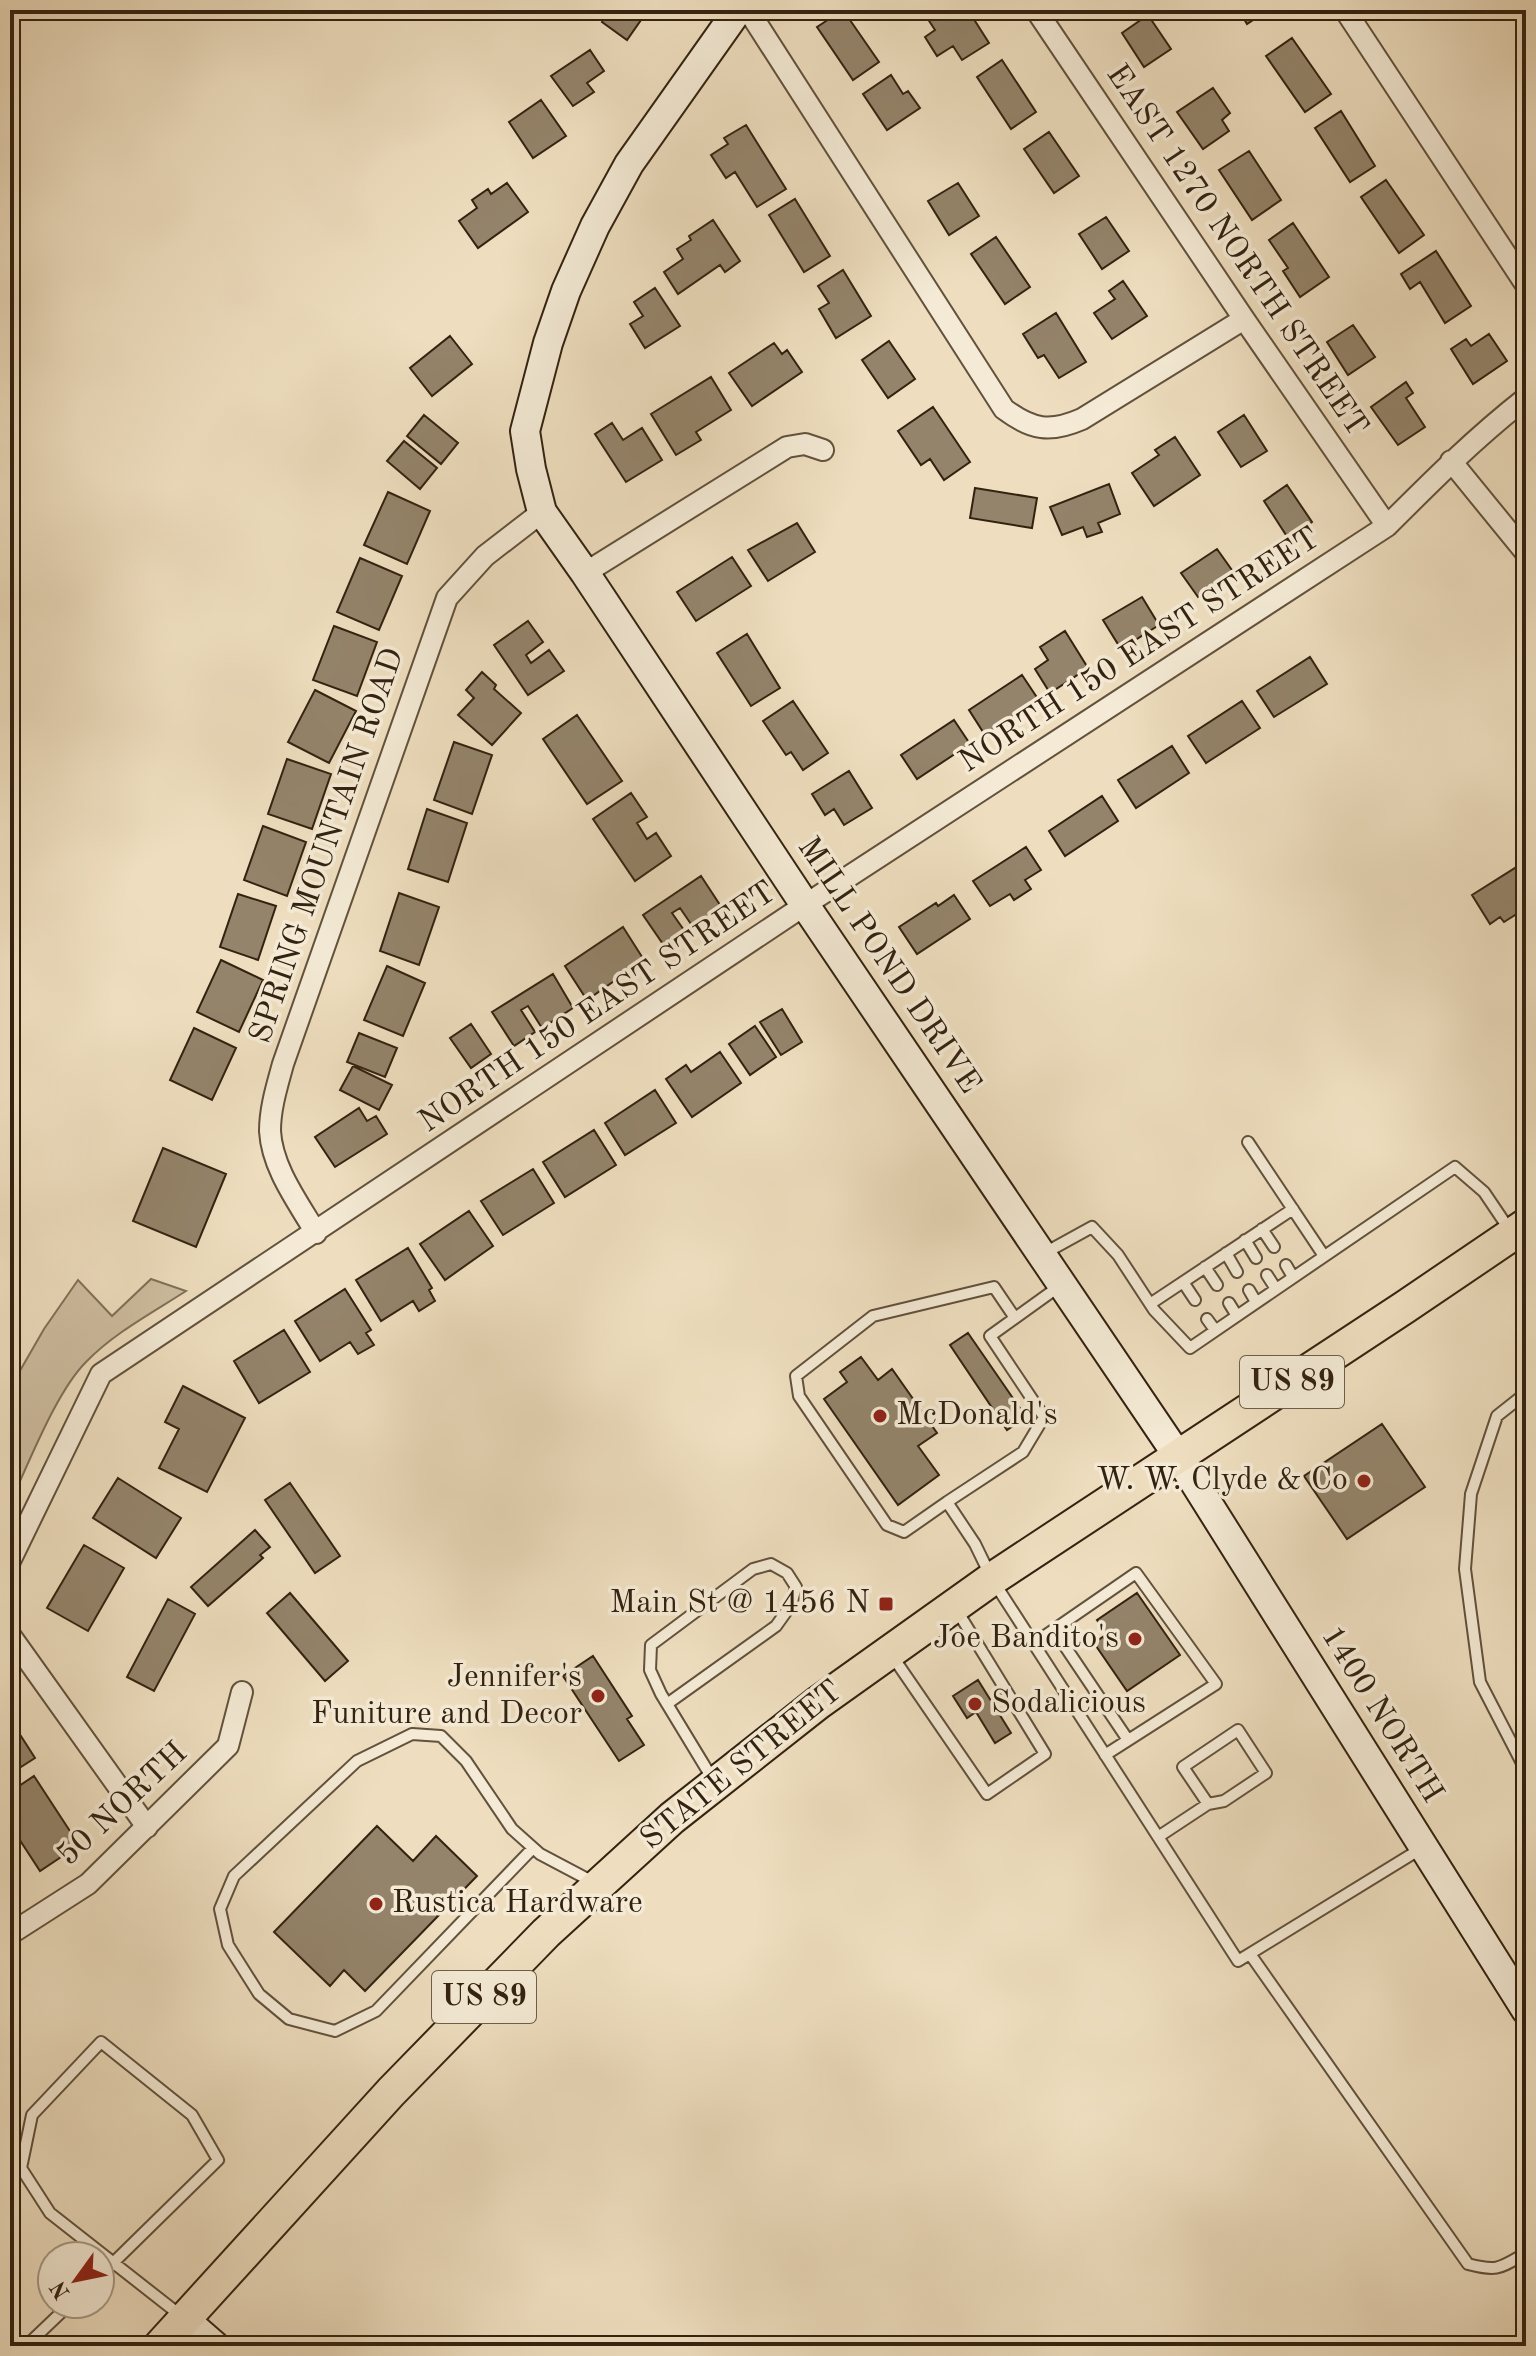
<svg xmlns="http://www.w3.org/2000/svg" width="1536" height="2356" font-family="'Old Standard TT',serif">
	<rect width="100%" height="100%" fill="#eedebf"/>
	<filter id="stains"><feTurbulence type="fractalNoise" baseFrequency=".0025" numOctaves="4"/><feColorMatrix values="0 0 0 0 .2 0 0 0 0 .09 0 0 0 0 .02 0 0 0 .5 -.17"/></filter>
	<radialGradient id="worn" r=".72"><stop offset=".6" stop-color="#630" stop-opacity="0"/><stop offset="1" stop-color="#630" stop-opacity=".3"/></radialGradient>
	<!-- green -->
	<path fill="#cebea1" stroke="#807058" stroke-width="2" d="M151,1279L186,1291C152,1313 114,1333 86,1362C56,1392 29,1463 10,1503V1388L44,1329L78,1280L112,1316Z"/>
	<!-- building -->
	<path fill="#94846b" stroke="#332210" stroke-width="2" d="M610,10H648L627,40L602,22Z
		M843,10L879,62L853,80L817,27Z
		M922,10H968L989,43L962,60L953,46L937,56L925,37L935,30Z
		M1223,10H1268L1247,24L1240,12L1229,19Z
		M1148,15L1171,49L1144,67L1122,33Z
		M1292,38L1331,94L1305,112L1266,56Z
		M590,50L604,71L587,83L594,92L573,106L551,76Z
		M1002,60L1036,112L1011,129L977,77Z
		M891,75L903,94L908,91L920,108L887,130L863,94Z
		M1213,88L1230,113L1222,120L1229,131L1203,149L1177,112Z
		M541,100L566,136L533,158L509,122Z
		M1341,111L1375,166L1350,182L1315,128Z
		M746,125L786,189L757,207L735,172L726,178L711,155L728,144L724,138Z
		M1049,132L1079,176L1054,193L1024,149Z
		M1249,151L1281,200L1252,220L1219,170Z
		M1386,180L1424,235L1399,253L1361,197Z
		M507,183L528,212L478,248L459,221L477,208L472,200L488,189L491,194Z
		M958,183L979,216L949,235L928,201Z
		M795,199L830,256L804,272L769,215Z
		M1106,217L1129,251L1102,269L1079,234Z
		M713,220L740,261L725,272L720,265L678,294L664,272L683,259L677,249L691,240L689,236Z
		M1293,223L1329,277L1300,297L1283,271L1288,268L1269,240Z
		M996,237L1030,287L1005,304L971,254Z
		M1436,251L1471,306L1445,323L1420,282L1410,289L1401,274Z
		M843,270L871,316L836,338L819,309L829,303L818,286Z
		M1123,281L1147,316L1112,339L1094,313L1115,299L1109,291Z
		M655,288L680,326L645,348L630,324L643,316L634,302Z
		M1056,313L1086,362L1059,378L1044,355L1038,358L1023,334Z
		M1353,325L1375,357L1348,375L1327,342Z
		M1489,334L1507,361L1473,384L1451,349L1466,339L1471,346Z
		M450,336L472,364L432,396L410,368Z
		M889,341L915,379L888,398L862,360Z
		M774,343L782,354L787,350L802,372L752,406L729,373Z
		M711,377L731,410L696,432L701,440L676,455L651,414Z
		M1406,382L1413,393L1406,398L1425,427L1398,445L1371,407Z
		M933,407L970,462L944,480L930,459L921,465L898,431Z
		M424,415L458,443L441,464L407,436Z
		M1244,415L1267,451L1241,467L1218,432Z
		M612,423L623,440L642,428L662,460L626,482L595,434Z
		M1175,437L1200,475L1154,506L1132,473L1159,455L1155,450Z
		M404,441L437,468L420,489L387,461Z
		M1109,484L1120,514L1098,523L1102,532L1087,537L1083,527L1062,535L1050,507Z
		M1287,485L1312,522L1288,538L1264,501Z
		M975,488L1037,498L1032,528L970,518Z
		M388,492L430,511L407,564L364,545Z
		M797,523L815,552L768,581L748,550Z
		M1217,549L1234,573L1198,597L1181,573Z
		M732,557L751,586L696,621L677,592Z
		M360,558L402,576L379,630L337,612Z
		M1142,597L1159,625L1121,649L1103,620Z
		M528,621L543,642L526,655L531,663L549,650L564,671L528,695L494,645Z
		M334,626L377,642L357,696L313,680Z
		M1065,631L1088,668L1050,693L1035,669L1048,660L1040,647Z
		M747,634L780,688L751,706L717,653Z
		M1310,657L1327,684L1274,717L1257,691Z
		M482,672L496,685L494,689L521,713L492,745L458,715L474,698L466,690Z
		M1022,675L1038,699L985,735L969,710Z
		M315,690L356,711L329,763L288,742Z
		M793,701L828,753L803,770L791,752L786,755L763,721Z
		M1242,701L1260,728L1206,763L1188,736Z
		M577,715L622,781L587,804L543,739Z
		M954,720L970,744L917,779L901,755Z
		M454,742L492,755L472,814L434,800Z
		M1172,746L1189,773L1136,808L1118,780Z
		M287,759L331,774L312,829L268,814Z
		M849,771L872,808L844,825L834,809L825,815L812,794Z
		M631,793L647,817L637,823L647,839L656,833L671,856L635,881L593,819Z
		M1102,796L1118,821L1065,856L1049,831Z
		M427,809L467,823L448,882L408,869Z
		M263,826L306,842L287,896L244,880Z
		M1026,847L1041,870L1025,880L1031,889L1014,900L1010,894L990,906L973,881Z
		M1526,861V908L1504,922L1500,917L1490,924L1472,895Z
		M701,876L722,908L693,927L680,908L672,913L686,933L665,947L643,915Z
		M399,893L439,907L419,965L380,951Z
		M238,894L276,906L258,960L220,947Z
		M954,895L970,919L917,954L899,927L936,903L938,906Z
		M623,927L644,960L587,1000L565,966Z
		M221,960L263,980L239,1032L197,1012Z
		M387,966L425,983L403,1036L364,1020Z
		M553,974L573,1008L542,1028L528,1006L521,1010L535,1032L514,1046L492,1012Z
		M782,1009L802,1042L781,1055L760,1022Z
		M471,1024L491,1054L471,1068L450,1038Z
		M755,1026L776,1057L750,1075L729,1044Z
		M194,1028L236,1048L212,1100L170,1080Z
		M359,1033L397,1048L385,1077L347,1062Z
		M720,1052L741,1083L692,1117L666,1079L686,1065L691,1072Z
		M353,1066L392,1085L379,1110L340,1090Z
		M655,1090L676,1123L625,1155L605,1123Z
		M359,1108L367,1121L376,1116L387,1134L335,1167L315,1137Z
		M594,1130L616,1165L565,1197L543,1162Z
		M163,1148L226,1174L196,1247L133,1221Z
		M533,1169L554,1203L503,1235L481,1201Z
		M469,1211L493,1246L445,1280L420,1244Z
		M408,1248L432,1288L429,1290L435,1301L419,1311L413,1301L381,1321L356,1280Z
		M345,1289L371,1330L366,1333L374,1345L358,1354L350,1342L320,1361L295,1321Z
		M284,1330L310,1372L259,1403L234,1361Z
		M968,1333L1026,1417L1007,1430L950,1345Z
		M861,1357L878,1380L892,1369L937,1433L918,1446L939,1475L898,1505L824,1399L847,1382L840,1372Z
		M183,1386L245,1418L207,1492L159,1468L179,1429L165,1422Z
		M1382,1424L1425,1487L1347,1539L1304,1476Z
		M118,1478L181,1518L156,1558L93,1518Z
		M290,1483L340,1556L315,1573L265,1500Z
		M255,1530L270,1547L260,1555L263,1558L208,1606L191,1587Z
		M84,1545L124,1568L88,1631L47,1608Z
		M290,1593L348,1661L325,1681L267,1613Z
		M1137,1593L1180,1655L1127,1691L1094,1643L1107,1634L1097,1620Z
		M168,1599L195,1614L154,1691L127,1677Z
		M593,1656L632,1716L627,1719L644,1745L619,1761L563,1676Z
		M978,1680L1011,1733L995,1743L976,1712L967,1718L953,1696Z
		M10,1719L35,1758L10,1774Z
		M34,1776L79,1845L40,1871L10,1825V1792Z
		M377,1826L413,1861L436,1836L477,1876L365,1991L344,1970L330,1986L274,1932Z"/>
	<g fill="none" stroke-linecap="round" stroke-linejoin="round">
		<!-- lane casing -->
		<g stroke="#62513c" stroke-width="14">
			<path id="lane" d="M1523,965L1526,963
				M1248,1142L1324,1256
				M1262,1229L1274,1247
				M1245,1240L1256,1258
				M1226,1253L1237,1272
				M1043,1254L1092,1227L1118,1255L1154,1310L1190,1348L1455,1167L1484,1192L1511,1232
				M1286,1265L1293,1277
				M1205,1267L1217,1285
				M1267,1275L1276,1289
				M1183,1282L1195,1300
				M1061,1285L990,1336L1044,1417L1023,1452L947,1502L975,1544L992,1579L1238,1961L1422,1848
				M1249,1290L1256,1302
				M1229,1303L1237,1316
				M1150,1304L1293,1209
				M1207,1319L1215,1330
				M1526,1393L1497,1416L1471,1494L1465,1569L1480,1682L1526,1771
				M947,1502L904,1532L887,1525L799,1396L796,1376L873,1316L994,1287L1015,1318
				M1054,1630L1128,1740
				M1033,1644L1136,1573L1216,1684L1105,1755
				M893,1657L987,1794L1045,1754L956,1609
				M667,1704L776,1626L791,1605L796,1587L787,1573L771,1564L753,1569L651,1645L650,1670L661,1694L712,1778
				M1158,1837L1208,1804L1224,1801L1266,1773L1238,1730L1183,1767L1208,1804
				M533,1848L376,2011L335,2031L289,2019L259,1994L228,1945L220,1909L234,1876L357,1761L412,1734L441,1736L466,1761L512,1829L540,1854L593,1882
				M1250,1954L1468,2264C1498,2272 1500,2268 1526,2253
				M100,2275L113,2263L218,2160L192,2115L101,2042L32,2115L21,2168L50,2213L180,2315
				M26,2346L70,2304"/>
		</g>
		<!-- street casing -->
		<g stroke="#62513c" stroke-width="24">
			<path id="street" d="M748,10L1004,409C1032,430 1050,433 1082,419L1244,319
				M1036,10L1244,319L1387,526
				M1345,10L1526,285
				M1451,461L1526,553
				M585,573L787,447L805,444L823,450
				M316,1233C298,1202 272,1168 270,1131C270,1108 277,1086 283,1064L447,598L485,556L542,512
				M10,1561L101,1374L805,905L1387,526C1433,480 1475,438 1526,398
				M10,1635L147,1827
				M10,1934L88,1884L228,1746L242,1692"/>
		</g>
		<!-- secondary casing -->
		<g stroke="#332210" stroke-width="32">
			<path id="secondary" d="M738,10L629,164L595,226L566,291L548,343L525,431L531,469L542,512L585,573L805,905L1178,1456L1526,2010
				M184,2319L215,2346"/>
		</g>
		<!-- primary casing -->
		<g stroke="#332210" stroke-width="36">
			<path id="primary" d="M160,2346L391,2092L546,1933L672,1818L818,1703L992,1579L1405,1307L1526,1225"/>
		</g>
		<!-- lane -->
		<use href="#lane" stroke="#f4ead5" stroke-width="10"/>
		<!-- street -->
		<use href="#street" stroke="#f4ead5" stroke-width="20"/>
		<!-- secondary -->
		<use href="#secondary" stroke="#f4ead5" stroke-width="28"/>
		<!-- primary -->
		<use href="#primary" stroke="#eedebf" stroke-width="32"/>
	</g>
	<!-- markers -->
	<g fill="#8f2418" stroke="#f4ead5" stroke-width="3">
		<circle cx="880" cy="1416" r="8"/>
		<circle cx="1364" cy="1481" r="8"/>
		<rect x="878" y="1596" width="16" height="16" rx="4"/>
		<circle cx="1135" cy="1639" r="8"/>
		<circle cx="598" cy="1696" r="8"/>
		<circle cx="975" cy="1704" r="8"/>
		<circle cx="376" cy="1904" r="8"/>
	</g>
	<g text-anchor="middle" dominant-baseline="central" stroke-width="7" stroke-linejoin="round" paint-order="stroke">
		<!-- shield labels -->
		<g fill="#f4ead5" stroke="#6d5e4b" stroke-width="2">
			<rect x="1240" y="1356" width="104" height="52" rx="6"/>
			<rect x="432" y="1971" width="104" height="52" rx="6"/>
		</g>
		<g font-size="30" font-weight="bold" fill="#332210">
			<text x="1292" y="1382">US 89</text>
			<text x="484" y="1997">US 89</text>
		</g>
		<!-- street labels -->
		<g font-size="32" fill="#332210" stroke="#f4ead5">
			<text transform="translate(1236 251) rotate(56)">EAST 1270 NORTH STREET</text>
			<text transform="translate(1140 651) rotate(-33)">NORTH 150 EAST STREET</text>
			<text transform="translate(328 846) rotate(-71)">SPRING MOUNTAIN ROAD</text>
			<text transform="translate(888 966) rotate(56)">MILL POND DRIVE</text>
			<text transform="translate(598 1008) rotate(-34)">NORTH 150 EAST STREET</text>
			<text transform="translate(1381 1715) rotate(58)">1400 NORTH</text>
			<text transform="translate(742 1766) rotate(-39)">STATE STREET</text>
			<text transform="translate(123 1805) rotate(-43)">50 NORTH</text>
		</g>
		<!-- poi labels -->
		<g font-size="32" fill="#332210" stroke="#f4ead5" text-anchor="end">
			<text x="896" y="1416" text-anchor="start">McDonald's</text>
			<text x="1348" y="1481">W. W. Clyde &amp; Co</text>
			<text x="870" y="1604">Main St @ 1456 N</text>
			<text x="1119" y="1639">Joe Bandito's</text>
			<text x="582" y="1678">Jennifer's<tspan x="582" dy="37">Funiture and Decor</tspan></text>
			<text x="991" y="1704" text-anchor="start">Sodalicious</text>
			<text x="392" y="1904" text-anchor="start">Rustica Hardware</text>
		</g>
	</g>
	<!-- margin -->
	<rect width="1536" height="2356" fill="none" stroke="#eedebf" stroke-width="40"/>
	<rect x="12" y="12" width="1512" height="2332" fill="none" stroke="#332210" stroke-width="4"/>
	<rect x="20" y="20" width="1496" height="2316" fill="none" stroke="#332210" stroke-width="2"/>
	<!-- north arrow -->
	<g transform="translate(76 2280) rotate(237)"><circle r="38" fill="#f4ead5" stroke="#a79a86" stroke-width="2"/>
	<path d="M0-6L14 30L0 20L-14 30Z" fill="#8f2418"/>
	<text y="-12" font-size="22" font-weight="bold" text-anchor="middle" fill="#332210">N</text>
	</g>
	<rect width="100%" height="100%" filter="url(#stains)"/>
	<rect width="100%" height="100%" fill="url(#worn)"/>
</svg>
